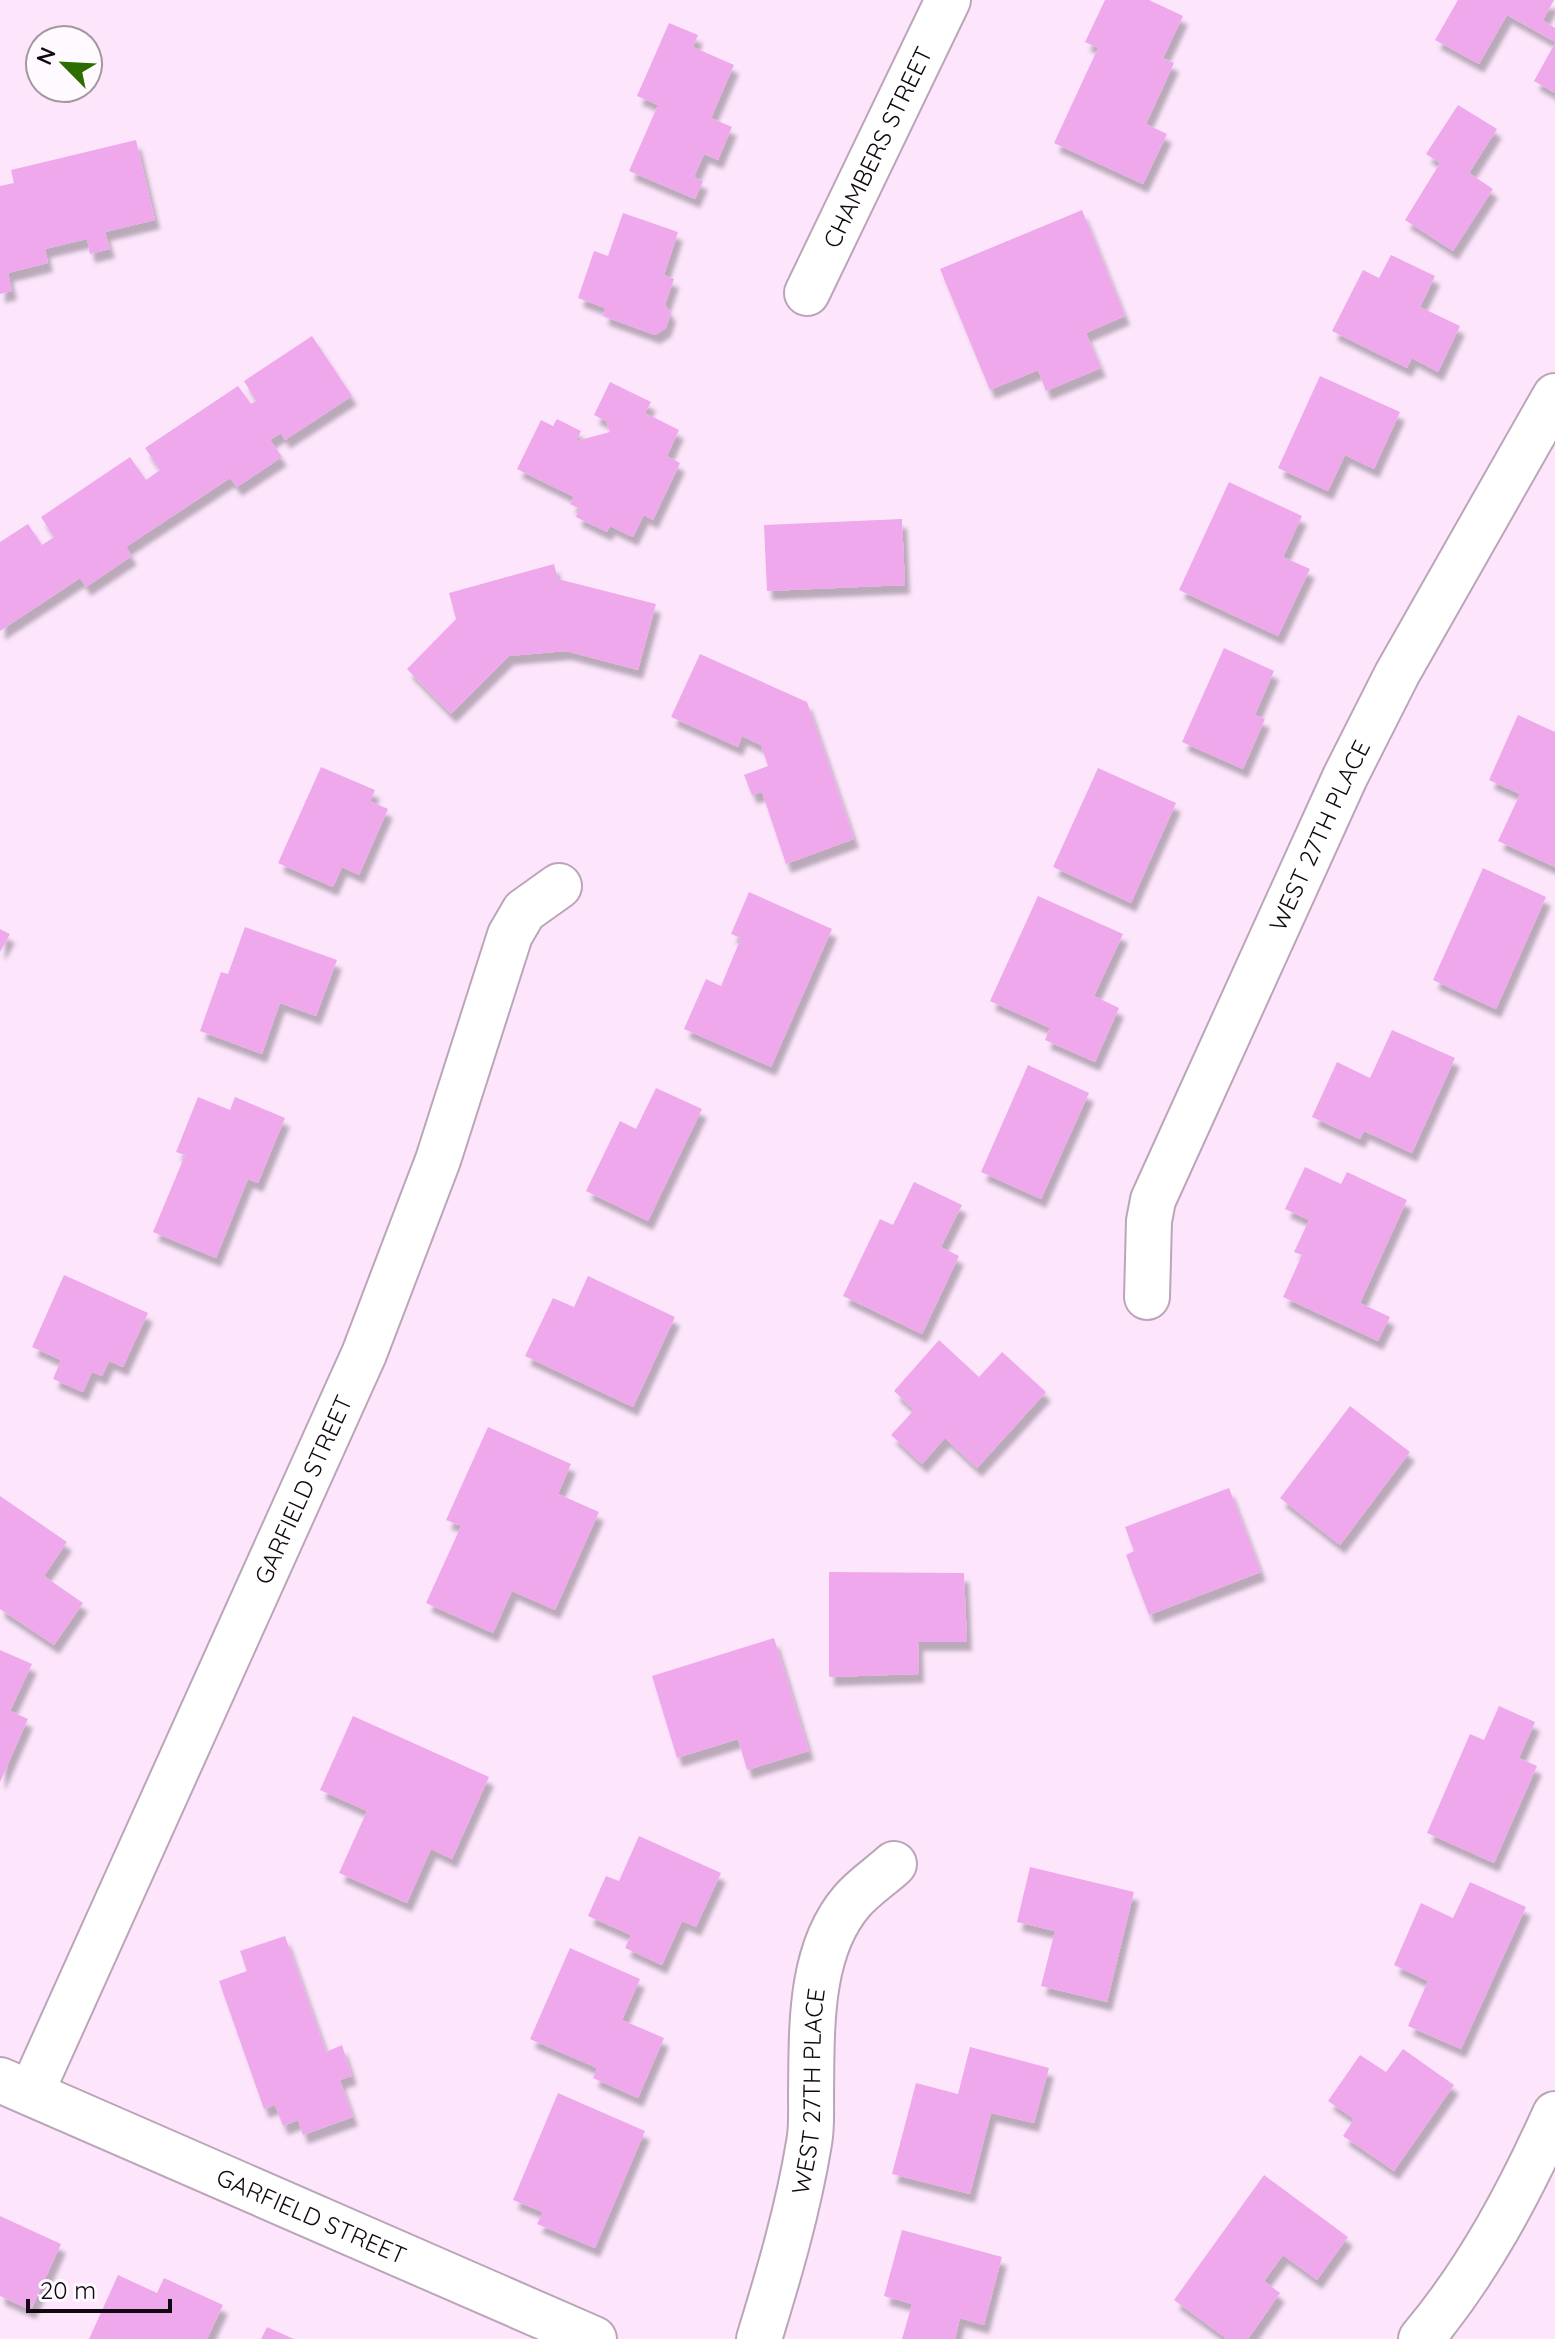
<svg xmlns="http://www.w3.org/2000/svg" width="1555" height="2339" font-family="Quicksand,sans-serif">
	<defs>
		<filter id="shadow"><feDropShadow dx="5" dy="9" stdDeviation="2" flood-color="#0004"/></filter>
	</defs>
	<rect width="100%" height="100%" fill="#fde6fc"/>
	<!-- building -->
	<path fill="#eea8eb" filter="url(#shadow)" d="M1105,0H1149L1183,16L1163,58L1174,63L1146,124L1167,134L1143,184L1054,143L1098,48L1085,42Z
		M1458,0H1554L1543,20L1555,28V42L1507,15L1479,64L1435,40Z
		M669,23L698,35L693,47L734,65L711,118L732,127L718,160L704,154L694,177L703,181L695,199L629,171L658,105L637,96Z
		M1555,43V93L1534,81Z
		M1458,105L1497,129L1469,173L1493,189L1453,251L1405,220L1440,163L1426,154Z
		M136,140L155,220L105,232L110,249L90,254L87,239L45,249L48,263L8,273L12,291L0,294V186L14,183L11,170Z
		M1082,210L1125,316L1086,333L1101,368L1046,391L1038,370L990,390L940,269Z
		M623,213L678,232L664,275L674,279L665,305L671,313L666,328L655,335L603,316L605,308L578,298L594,251L608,256Z
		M1391,255L1435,276L1420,307L1460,326L1438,372L1412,358L1407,368L1332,331L1363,270L1379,278Z
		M312,336L352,396L285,440L281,433L270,440L282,457L237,487L230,478L126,547L132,556L86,587L80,578L0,631V542L28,524L42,545L54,537L41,517L130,457L146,480L160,470L145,448L238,386L251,404L256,401L244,381Z
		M1320,376L1400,412L1374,469L1345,455L1328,491L1278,468Z
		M610,382L651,402L645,413L679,430L667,456L680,463L653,520L644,515L633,537L610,526L607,532L576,517L580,509L570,504L574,497L517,469L541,420L553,426L557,419L581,431L576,441L610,432L606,421L594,415Z
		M1229,482L1302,516L1283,557L1310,569L1278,636L1179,590Z
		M902,519L905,585L767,591L764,525Z
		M554,564L558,579L656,604L638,670L566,651L509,656L451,714L407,669L456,619L449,593Z
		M1224,648L1274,671L1255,715L1265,719L1243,769L1182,742Z
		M700,654L807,702L854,839L786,864L762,792L752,795L744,775L768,766L761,745L742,736L738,747L671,717Z
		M1518,715L1555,732V867L1498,841L1520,794L1489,780Z
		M321,767L375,790L370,801L388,809L359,875L342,867L333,887L278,863Z
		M1098,768L1176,803L1131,903L1053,867Z
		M1483,868L1546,897L1496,1009L1433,980Z
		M749,892L832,929L771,1067L684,1029L706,979L721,986L741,938L731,934Z
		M1038,896L1123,934L1094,996L1119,1008L1095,1062L1045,1040L1050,1028L990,1001Z
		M245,927L337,960L316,1016L280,1003L262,1054L200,1031L221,972L228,974Z
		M0,929L10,934L0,952Z
		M1392,1030L1455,1058L1412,1153L1364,1131L1360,1139L1312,1117L1337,1062L1370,1078Z
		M1028,1065L1089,1093L1041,1199L981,1172Z
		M656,1088L702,1109L648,1221L586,1191L620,1121L636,1129Z
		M198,1097L230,1110L235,1097L285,1118L258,1183L248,1179L216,1258L153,1232L185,1155L176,1152Z
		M1305,1167L1341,1184L1347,1172L1407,1200L1360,1303L1390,1317L1378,1341L1283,1297L1302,1255L1294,1252L1309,1220L1285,1209Z
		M914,1182L962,1205L941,1247L959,1256L922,1334L843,1296L880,1219L893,1225Z
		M64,1275L148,1313L123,1367L109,1361L102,1376L92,1372L83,1392L53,1379L61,1360L32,1347Z
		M588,1276L675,1317L633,1407L525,1356L553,1298L574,1307Z
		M939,1340L979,1377L1002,1352L1046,1392L977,1468L945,1438L922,1464L891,1435L914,1410L894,1391Z
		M1350,1406L1410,1452L1340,1545L1280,1498Z
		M488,1427L571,1464L558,1494L599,1512L555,1610L512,1591L493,1633L426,1603L461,1526L446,1520Z
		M1229,1488L1261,1572L1149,1615L1126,1555L1134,1551L1125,1527Z
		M0,1496L67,1542L44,1576L83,1603L54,1645L0,1609Z
		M829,1572L964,1573L967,1642H918L919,1674L829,1677Z
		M774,1638L809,1751L747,1770L738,1739L677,1758L652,1676Z
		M0,1650L32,1664L10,1711L28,1719L0,1782Z
		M1499,1706L1535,1722L1519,1758L1537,1766L1494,1863L1427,1833L1470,1734L1484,1740Z
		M353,1716L489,1777L452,1859L431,1849L407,1903L339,1873L367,1811L320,1790Z
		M639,1836L721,1873L696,1927L682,1921L662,1965L625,1948L631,1935L588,1916L606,1876L619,1881Z
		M1030,1867L1134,1892L1107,2002L1041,1986L1055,1931L1017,1922Z
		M1470,1882L1526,1907L1461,2049L1408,2026L1428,1981L1394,1965L1421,1903L1453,1918Z
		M285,1936L326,2052L342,2045L352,2076L340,2080L353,2117L303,2135L298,2120L283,2126L275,2105L264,2109L219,1981L247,1971L240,1951Z
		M570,1948L640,1979L622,2020L664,2038L638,2098L593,2078L597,2068L530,2039Z
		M970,2047L1049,2068L1034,2123L991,2113L970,2194L892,2174L916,2083L958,2094Z
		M1403,2049L1454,2085L1394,2171L1343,2136L1354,2119L1328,2101L1360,2055L1386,2072Z
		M558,2093L645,2131L595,2248L537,2224L543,2212L513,2200Z
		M1264,2175L1348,2237L1317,2280L1283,2255L1264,2281L1280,2293L1248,2339H1227L1174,2300Z
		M0,2216L61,2244L31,2310L0,2296Z
		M902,2230L1002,2257L984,2325L960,2318L955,2339H902L912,2304L884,2296Z
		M118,2275L157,2293L164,2278L223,2305L207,2339H89Z
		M267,2327L294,2339H261Z"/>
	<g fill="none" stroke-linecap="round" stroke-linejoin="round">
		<!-- minor casing -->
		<g stroke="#bba5b9" stroke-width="48">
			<g id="minor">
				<path id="s1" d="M807,293L948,0"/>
				<path id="s2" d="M1147,1297L1149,1221L1153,1200L1345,777L1397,674L1555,396"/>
				<path id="s3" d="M0,2080L594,2339"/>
				<path id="s4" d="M31,2093L364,1354L438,1160L510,935L524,911L559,886"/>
				<path id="s5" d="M759,2339C779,2274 798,2210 809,2143C812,2128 811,2111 811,2095C812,2032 808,1952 852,1901C864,1887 881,1876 894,1864"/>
			</g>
		</g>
		<!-- tertiary casing -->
		<g stroke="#bba5b9" stroke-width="48">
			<path id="tertiary" d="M1421,2339C1478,2271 1519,2194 1555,2114"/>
		</g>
		<!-- minor -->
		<use href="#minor" stroke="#fff" stroke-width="44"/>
		<!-- tertiary -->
		<use href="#tertiary" stroke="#fff" stroke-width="44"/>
	</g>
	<g text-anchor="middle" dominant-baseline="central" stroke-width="6" stroke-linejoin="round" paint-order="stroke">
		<!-- street labels -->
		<g font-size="24" fill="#110910" stroke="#fffaff">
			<text stroke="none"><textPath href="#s1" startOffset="162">CHAMBERS STREET</textPath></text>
			<text stroke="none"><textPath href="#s2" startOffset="498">WEST 27TH PLACE</textPath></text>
			<text stroke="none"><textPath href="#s4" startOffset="662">GARFIELD STREET</textPath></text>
			<text stroke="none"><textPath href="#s5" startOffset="254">WEST 27TH PLACE</textPath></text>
			<text stroke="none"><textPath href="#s3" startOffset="340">GARFIELD STREET</textPath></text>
		</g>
	</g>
	<!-- north arrow -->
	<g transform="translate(64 64) rotate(294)"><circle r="38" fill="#fffaff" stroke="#a09a9f" stroke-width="2"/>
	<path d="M0-6L14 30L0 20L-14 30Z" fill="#2c6c00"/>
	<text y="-12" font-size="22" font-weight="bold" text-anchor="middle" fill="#110910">N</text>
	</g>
	<!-- scale -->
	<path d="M28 2299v12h142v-12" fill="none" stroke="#110910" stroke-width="4"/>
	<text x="40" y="2299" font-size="24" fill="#110910" stroke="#fffaff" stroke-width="6" paint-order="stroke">20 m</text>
</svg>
